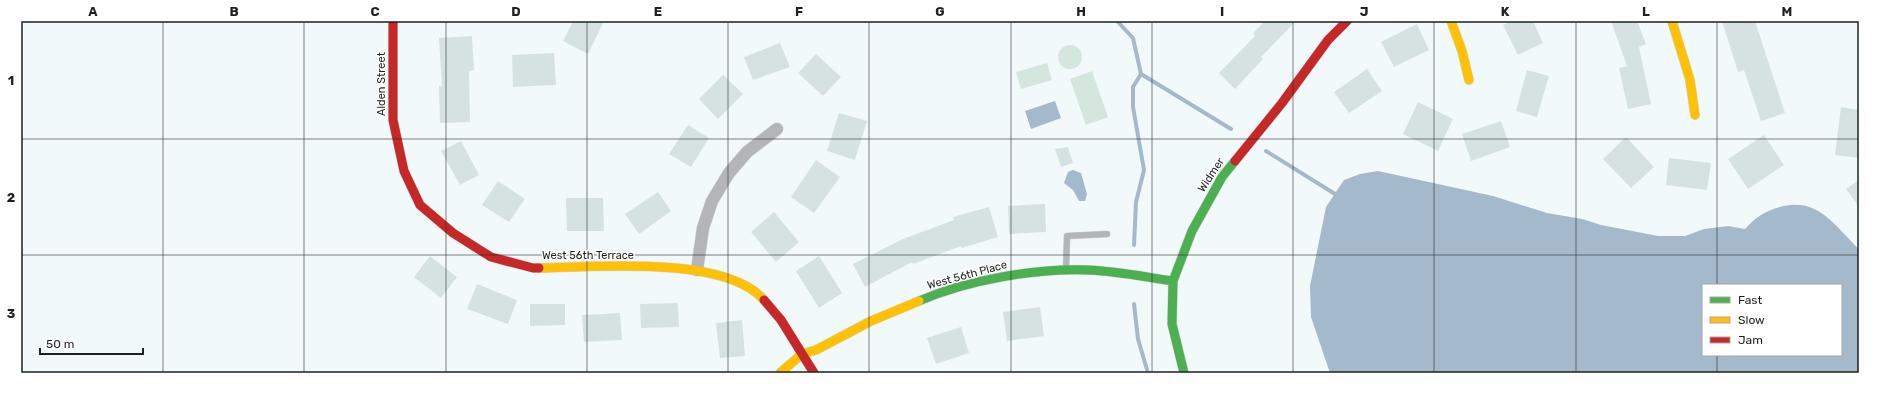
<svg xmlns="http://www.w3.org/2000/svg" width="1880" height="394" font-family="Rubik,sans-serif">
	<rect width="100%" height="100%" fill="#f2f9fa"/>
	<!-- green -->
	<path fill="#d5e6de" d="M1058 57a12 12 0 1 1 24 0a12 12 0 1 1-24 0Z
		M1047,63L1052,80L1021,89L1016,72Z
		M1092,71L1108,117L1086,125L1070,79Z"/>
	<!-- water -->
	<path fill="#a4b9cc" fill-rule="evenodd" d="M1055,101L1061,118L1031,129L1025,111Z
		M1073,170L1081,173L1087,194L1085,201H1079L1073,190L1064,183L1068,172Z
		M1378,171L1493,196L1547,213L1582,219L1601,225L1658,236H1685L1704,229L1728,226L1745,229C1757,216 1767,210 1784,206C1819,198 1836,227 1859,249V373H1330L1311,317L1310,286L1326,207L1344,180L1360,174ZM1703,285H1841V355H1703Z"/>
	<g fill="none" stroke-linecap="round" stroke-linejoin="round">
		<!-- stream -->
		<path stroke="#a4b9cc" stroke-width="4" d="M1117,21L1133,38L1141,74L1231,129
			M1266,151L1335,194
			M1134,245L1136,202L1144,170L1133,107V87L1141,74
			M1134,304L1138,339L1148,373"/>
	</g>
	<!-- building -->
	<path fill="#d6e2e1" d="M573,21H604L588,54L563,41Z
		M1265,21H1296L1261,57L1263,59L1235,89L1219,73L1255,36L1253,33Z
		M1512,21H1533L1543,43L1518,55L1503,25Z
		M1611,21H1637L1646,44L1639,47L1651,104L1628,109L1619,68L1627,66Z
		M1722,21H1755L1785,113L1761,121L1744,70L1738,72Z
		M1417,24L1429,50L1394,67L1381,42Z
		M472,36L474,70L469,71L470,122L440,123L439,86H442L439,38Z
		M780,43L790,67L753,80L744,57Z
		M554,53L556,85L513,87L512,55Z
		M816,54L841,77L823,96L798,73Z
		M1367,69L1382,91L1349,113L1334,92Z
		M1527,70L1549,76L1537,117L1516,111Z
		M723,75L743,94L718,119L699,99Z
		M1418,102L1453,119L1438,151L1403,134Z
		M1841,107L1859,110V158L1835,155Z
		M839,113L867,121L855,160L827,151Z
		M1501,121L1510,147L1471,161L1462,134Z
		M688,125L709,138L691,167L669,154Z
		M1764,135L1784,165L1748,189L1728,159Z
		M1626,137L1654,167L1631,188L1603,159Z
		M461,141L479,175L460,185L441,151Z
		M1068,147L1073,163L1061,167L1055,149Z
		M1669,158L1711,163L1707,190L1666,185Z
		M816,160L840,177L814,213L791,197Z
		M1859,180V207L1846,189Z
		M498,181L525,199L509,222L482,205Z
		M658,192L671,211L639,234L625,214Z
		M566,198H603L604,231H567Z
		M1045,204L1046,232L1009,234L1008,206Z
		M989,207L998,237L962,248L961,246L913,264L912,262L865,287L853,264L903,239L954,220L953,217Z
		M774,212L799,242L776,262L751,232Z
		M430,256L457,277L441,298L414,277Z
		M819,256L842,293L819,308L796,271Z
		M477,284L517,300L508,324L467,309Z
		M678,303L679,327L641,328L640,304Z
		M530,304H565V325L530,326Z
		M1040,307L1044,336L1007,341L1003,312Z
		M620,313L622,340L584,342L582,315Z
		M742,320L745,356L720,358L716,323Z
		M961,327L969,353L936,364L927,338Z"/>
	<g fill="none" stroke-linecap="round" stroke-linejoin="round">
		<!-- lane casing -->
		<g stroke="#d1d6d6" stroke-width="7">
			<path id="lane" d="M1066,271L1067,236L1107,234"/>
		</g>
		<!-- street casing -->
		<g stroke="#d1d6d6" stroke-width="13">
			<path id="street" d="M697,270L703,228L712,201L729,173L747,152L777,129"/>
		</g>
		<!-- fast casing -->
		<g stroke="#d1d6d6" stroke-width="10">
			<path id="fast" d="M919,301C967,280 1036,268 1088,270C1117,271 1145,277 1173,281
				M1184,373L1172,324L1173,281L1192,231L1222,177L1235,161"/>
		</g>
		<!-- slow casing -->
		<g stroke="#d1d6d6" stroke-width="10">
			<path id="slow" d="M1451,21L1462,51L1469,80
				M1672,21L1690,80L1695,115
				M539,268C595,267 725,255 764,300
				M780,373L802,354L816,350L871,321L919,301"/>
		</g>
		<!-- jam casing -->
		<g stroke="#d1d6d6" stroke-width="10">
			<path id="jam" d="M393,21V120L404,171L420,205L453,233L491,257L533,268H539
				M1235,161L1282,103L1328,40L1347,21
				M764,300L781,320L814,373"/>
		</g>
		<!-- lane -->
		<use href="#lane" stroke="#b3b6b7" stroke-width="6"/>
		<!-- street -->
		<use href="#street" stroke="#b3b6b7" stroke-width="12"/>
		<!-- fast -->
		<use href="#fast" stroke="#4caf50" stroke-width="9"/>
		<!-- slow -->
		<use href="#slow" stroke="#ffc107" stroke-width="9"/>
		<!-- jam -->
		<use href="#jam" stroke="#c62828" stroke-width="9"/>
	</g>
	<!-- grid -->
	<path fill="none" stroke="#1d2121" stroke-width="1" stroke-opacity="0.55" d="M163,21V373M304,21V373M446,21V373M587,21V373M728,21V373M869,21V373M1011,21V373M1152,21V373M1293,21V373M1434,21V373M1576,21V373M1717,21V285M21,139H1859M21,255H1859M1717,355V373"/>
	<g text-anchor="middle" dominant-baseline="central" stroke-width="3" stroke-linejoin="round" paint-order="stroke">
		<!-- street labels -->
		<g font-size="11" fill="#1d2121" stroke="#fff">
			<text transform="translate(381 84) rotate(-90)">Alden Street</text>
			<text transform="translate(1211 175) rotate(-57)">Widmer</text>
			<text x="588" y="255">West 56th Terrace</text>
			<text transform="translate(967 275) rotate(-15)">West 56th Place</text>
		</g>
	</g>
	<!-- border -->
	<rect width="1880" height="394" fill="none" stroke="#ffffff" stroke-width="44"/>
	<!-- legend -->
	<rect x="1702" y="284" width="140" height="72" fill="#ffffff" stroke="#a5a6a6"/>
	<rect x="1710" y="297" width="20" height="6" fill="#4caf50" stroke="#a5a6a6"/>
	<text x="1738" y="304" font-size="12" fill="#1d2121">Fast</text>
	<rect x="1710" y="317" width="20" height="6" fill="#ffc107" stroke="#a5a6a6"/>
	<text x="1738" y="324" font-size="12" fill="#1d2121">Slow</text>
	<rect x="1710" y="337" width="20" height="6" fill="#c62828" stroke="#a5a6a6"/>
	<text x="1738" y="344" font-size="12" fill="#1d2121">Jam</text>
	<!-- scale -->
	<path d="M40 348v6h103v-6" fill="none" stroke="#1d2121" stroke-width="2"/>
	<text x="46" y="348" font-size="12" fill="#1d2121" stroke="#ffffff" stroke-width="3" paint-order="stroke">50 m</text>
	<rect x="22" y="22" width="1836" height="350" fill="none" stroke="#1d2121" stroke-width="1.5"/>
	<g font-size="13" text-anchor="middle" font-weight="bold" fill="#1d2121">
		<text x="93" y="16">A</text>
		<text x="234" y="16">B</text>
		<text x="375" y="16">C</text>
		<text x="516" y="16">D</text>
		<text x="658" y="16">E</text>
		<text x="799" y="16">F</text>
		<text x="940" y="16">G</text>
		<text x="1081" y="16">H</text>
		<text x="1222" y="16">I</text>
		<text x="1364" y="16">J</text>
		<text x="1505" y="16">K</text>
		<text x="1646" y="16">L</text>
		<text x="1787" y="16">M</text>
		<text x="11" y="85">1</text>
		<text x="11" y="202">2</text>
		<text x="11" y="318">3</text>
	</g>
</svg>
